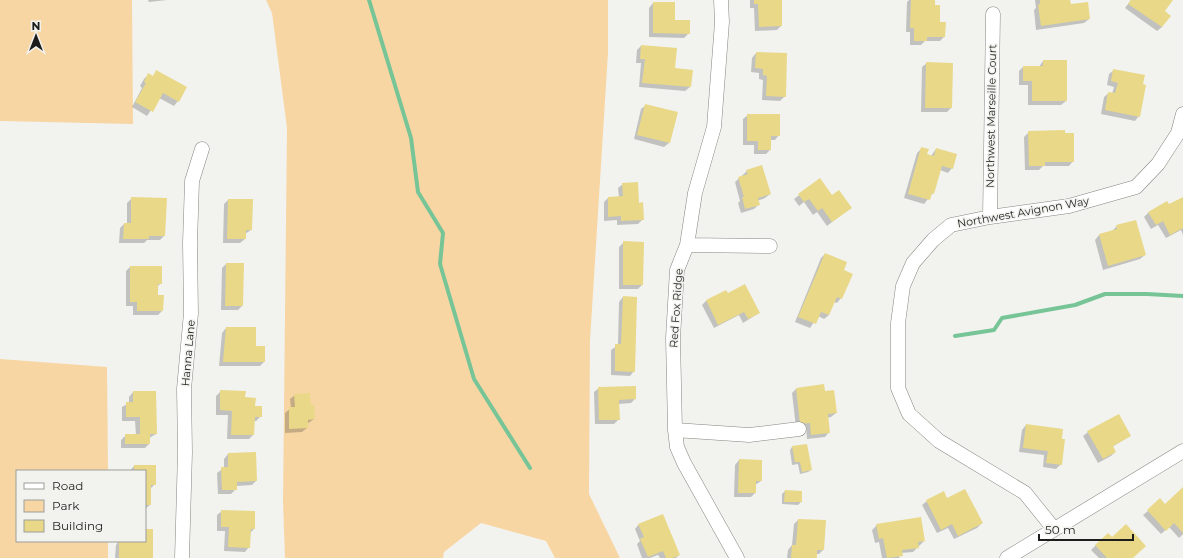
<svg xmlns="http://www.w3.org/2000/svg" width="1183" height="558" font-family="Montserrat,sans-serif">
	<rect width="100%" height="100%" fill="#f2f3ef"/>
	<!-- green -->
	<path fill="#f7d6a4" d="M0,0H132L133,124L0,121Z
		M266,0H608V53L590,341L589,494L620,558H555L546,541L481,523L444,552L443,558H285L283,501L287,128L272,13Z
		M0,359L107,367L108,471H17V541H108V558H0Z"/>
	<!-- shadow -->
	<path fill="#0003" d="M148,0H167L149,2Z
		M750,0H781V26L777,30L755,31L754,8H750Z
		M909,0H934L939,23H945L944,37L940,41H925L921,45H910V32H906L907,2Z
		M1035,0H1069L1070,5L1089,19L1084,23L1036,30L1034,10L1036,8Z
		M1131,0H1171L1163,12L1162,27L1157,31L1125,8Z
		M653,3L674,21L689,33L684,38L649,37V8Z
		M641,46L674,69L690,87L685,91L639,87L641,63H636L637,50Z
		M756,53L785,96L780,101L762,100L763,80L759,79V73L751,72L752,58Z
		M1043,61L1066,101L1061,105H1028V85H1019V71L1023,67H1039Z
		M927,63L952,64L951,108L947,112H921L922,67Z
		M1114,70L1139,116L1135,121L1101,114L1104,97L1109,93L1112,94L1114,87L1107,85L1109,74Z
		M157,72L178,101L174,106L159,98L147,116L132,107L142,88L140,86L144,79L148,75L152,77Z
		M646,105L669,143L664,147L634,139L641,109Z
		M748,115L779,135L775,140H770V150L766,154H754V145H743V119Z
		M1029,132L1073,161L1069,166H1043L1039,170H1025L1024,137Z
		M922,148L926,155L931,156L936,149L952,168L948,173L940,170L933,193L924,204L904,198L917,153Z
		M747,171L770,194L765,198L757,201L759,204L754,209L741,213L738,203L740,201L735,182Z
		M820,179L832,196L850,208L827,226L817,212L813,215L804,202L799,206L794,199Z
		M623,184L638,204L643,219L638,224L617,225V220L604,221V202L608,198L619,197L618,188Z
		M132,198L164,236L160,240H147L144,243H119L120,228L124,224H127V203Z
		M1183,198V235L1181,230L1166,238L1158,225L1151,229L1144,217L1149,212L1169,206Z
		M228,200L251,230L245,234V239L240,243H223L224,204Z
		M1117,226L1145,255L1140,259L1103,270L1095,240L1099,235L1112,231Z
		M624,242L642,285L638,289H619V247Z
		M825,254L843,271L841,298L837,303L834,302L829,315L824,319L818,316L810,328L795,322L821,258Z
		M226,264L242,306L238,310H221L222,268Z
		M130,267L161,283L157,287V296L162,311L158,315H133V306H126V271Z
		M728,294L759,313L743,323L739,315L714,328L702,305L706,301Z
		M623,297L634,371L630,376L611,375V350L618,345L619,302Z
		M226,328L264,362L260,366H219L222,333Z
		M599,388L635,399L631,403L618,404L619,419L614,424H595L594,392Z
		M796,389L825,393L836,413L831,417L827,418L829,432L825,437L807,439L806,427L796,428L792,393Z
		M221,391L244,398L254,407L261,416L256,421H254L253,435L249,439H227L228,415H216V396Z
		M133,392L156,434L149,438V444L145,448H121V440L126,435H136L135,421H122V407L129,403V397Z
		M295,395L310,406L314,419L307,424V428L302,432L285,433V413L291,408L290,399Z
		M1026,425L1061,464L1056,469L1043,467L1044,455L1019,452L1022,430Z
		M1088,432L1130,436L1112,447L1115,452L1111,456L1098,463L1083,436Z
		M792,447L811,470L808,472L800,474L798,464L792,465L790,450Z
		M228,454L256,481L252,485L236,486V489L231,494H218L217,473L224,468V459Z
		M739,460L761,481L755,485V493L751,497H734L735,465Z
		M134,466H155V484L150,489V505L145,509V471H130Z
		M1183,489V534L1179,538L1169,527L1161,534L1143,515L1148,511L1165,505Z
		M785,491L801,492V502L798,505L782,504V494Z
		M947,499L982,523L977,528L954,539L948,528L937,533L922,505L927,501Z
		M222,511L254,512V529L250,533L249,547L245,552L224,551L225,531H217V515Z
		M798,520L823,550L819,554H816V558H787L788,550L792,545L794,524Z
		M639,524L679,555L676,558H660L658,555L650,558H642L637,544L640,541L635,529Z
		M877,525L924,541L913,552L901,553L899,558H882L879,542L875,543L872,530Z
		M145,530L152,558H115L116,545L119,541H145Z
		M1112,538L1132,558H1099L1091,550L1096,545Z"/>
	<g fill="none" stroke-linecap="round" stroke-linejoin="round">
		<!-- stream -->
		<path stroke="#77c597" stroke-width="4" d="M369,0L411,138L418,192L443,233L440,264L474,379L530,468
			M955,336L994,330L1002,318L1075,305L1105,294H1147L1183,296"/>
	</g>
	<!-- building -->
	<path fill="#e8d887" d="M754,0H782V26L759,27L758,4H754Z
		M911,0H935V5H940V22H946L945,37H927V41H914V28H910Z
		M1040,0H1070L1071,4L1088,2L1090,19L1041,26L1038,5L1040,4Z
		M1131,0H1173L1165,11L1171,16L1162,27L1128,4Z
		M653,2H675V20H690V34L653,33Z
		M641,45L677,48L675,68L693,70L691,87L642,83L645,59H640Z
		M756,52L787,53L786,97L766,96L767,76L763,75V69L755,68Z
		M1043,60H1067V101H1032V81H1023V66H1043Z
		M926,62L953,63L952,108H925Z
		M1113,69L1145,75L1143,84L1146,85L1140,117L1105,110L1108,92L1115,93L1118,83L1111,81Z
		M156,70L187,87L179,102L163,93L153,112L135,102L146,83L144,82L148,73L153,76Z
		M645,104L678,112L670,143L637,135Z
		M747,114H780V136H771V150H758V141H747Z
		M1065,130V133H1074V162H1045V166H1029L1028,131Z
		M921,147L929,149L927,154L934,156L936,148L957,154L953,169L942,166L934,194L932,193L930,200L908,194Z
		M762,165L771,194L758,198L760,205L745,209L742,197H744L738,177L748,174L746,170Z
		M820,178L832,195L839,190L852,208L832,222L822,208L818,211L809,199L804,202L798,194Z
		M638,182L639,203L643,202L644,220L621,221V216L608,217V197L623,196L622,183Z
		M131,197L167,198L165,236H149V239H123L124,223H131Z
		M1183,197V228L1170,235L1163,221L1156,225L1148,212L1167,201L1169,204Z
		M228,199H253L252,230H246V239H227Z
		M1136,220L1146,255L1108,266L1099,234L1117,229L1116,225Z
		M623,241L644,242L643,285H623Z
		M825,253L847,262L844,270L853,274L842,299L837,297L829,315L821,312L816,324L798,317Z
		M226,263H244L243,306H225Z
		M130,266H162V284H158V295H164L163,311H137V302H130Z
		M745,284L760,313L748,319L744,312L718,325L706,300L726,290L728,293Z
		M623,296L637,297L635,372L615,371V344H621Z
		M226,327H256V346H265V362H223Z
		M824,384L825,391L834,390L837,413L828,414L830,433L811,435L810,423L800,424L796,388Z
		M636,386V399L619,400L620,420H599L598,387Z
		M220,390L246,391L245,397L256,398L255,406H262V417H255L254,435H231L232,411L220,410Z
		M133,391H156L157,434H150V444H125V434H140V417H126V402H133Z
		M310,393L311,405H314L315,419L308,420V428L289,429V407H295L294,394Z
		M1119,414L1131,436L1113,446L1116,452L1103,459L1087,431Z
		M1026,424L1063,429L1062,439H1065L1062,465L1046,463L1048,451L1023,448Z
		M807,444L812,470L802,472L800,462H795L792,446Z
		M256,452L257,481L237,482V490H222L221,467H228V453Z
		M739,459L762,460V481H756V493H738Z
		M134,465H156V485H151V505H145V471H134Z
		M1183,487V533L1174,523L1166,531L1147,510L1160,498L1165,504Z
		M965,489L983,523L958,536L952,524L941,530L926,500L944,491L947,498Z
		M785,490L802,491V502H784Z
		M221,510L255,511V529H251L250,548L228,547L229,527H221Z
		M663,514L680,555L673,558H666L663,551L648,557L640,539L644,537L638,524Z
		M921,517L925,541L918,542L919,548L902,550L903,556L887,558L883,538L879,539L876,524Z
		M798,519L826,520L824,550H817V558H791L792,545H796Z
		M1126,524L1146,546L1133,558H1107L1095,545L1108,533L1112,537Z
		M145,529H153V558H119V541H145Z"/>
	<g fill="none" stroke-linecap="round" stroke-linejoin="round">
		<!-- minor casing -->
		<g stroke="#858682" stroke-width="15">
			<path id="minor" d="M721,0L722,22L714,127L695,193L687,245L677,270L673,338L675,430L677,447L684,463L737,558
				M990,217L993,14
				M687,245L770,246
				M675,430L749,435L799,429
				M1054,529L1025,493L939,441L909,414L898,388V323L903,286L913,263L933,240L951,225L990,217L1069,206L1136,187L1158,164L1178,133L1183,114
				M182,558L185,452L184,389L191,313L190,243L192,181L202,149
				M1007,558L1183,451"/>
		</g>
		<!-- minor -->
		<use href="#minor" stroke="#fff" stroke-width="14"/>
	</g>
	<g text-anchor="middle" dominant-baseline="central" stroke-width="3" stroke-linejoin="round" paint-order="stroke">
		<!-- street labels -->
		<g font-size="11" fill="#1d1d1b" stroke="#f2f3ef">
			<text transform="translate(991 116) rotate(-89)">Northwest Marseille Court</text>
			<text transform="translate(1023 212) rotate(-10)">Northwest Avignon Way</text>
			<text transform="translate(676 308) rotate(-86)">Red Fox Ridge</text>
			<text transform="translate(188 353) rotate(-85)">Hanna Lane</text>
		</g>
	</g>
	<!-- legend -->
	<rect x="16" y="470" width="130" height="72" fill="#f2f3ef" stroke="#9d9d9a"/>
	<rect x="24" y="483" width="20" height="6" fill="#ffffff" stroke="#9d9d9a"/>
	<text x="52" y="490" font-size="12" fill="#1d1d1b">Road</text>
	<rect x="24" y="500" width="20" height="12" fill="#f7d6a4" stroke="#9d9d9a"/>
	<text x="52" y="510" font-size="12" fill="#1d1d1b">Park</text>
	<rect x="24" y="520" width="20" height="12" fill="#e8d887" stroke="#9d9d9a"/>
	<text x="52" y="530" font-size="12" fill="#1d1d1b">Building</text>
	<!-- north arrow -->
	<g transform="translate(36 36)" stroke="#f2f3ef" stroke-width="3" paint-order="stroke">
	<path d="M0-3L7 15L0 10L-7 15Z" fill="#1d1d1b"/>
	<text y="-6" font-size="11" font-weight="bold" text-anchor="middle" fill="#1d1d1b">N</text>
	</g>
	<!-- scale -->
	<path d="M1039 534v6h94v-6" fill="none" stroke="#1d1d1b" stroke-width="2"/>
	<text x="1045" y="534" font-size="12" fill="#1d1d1b" stroke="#f2f3ef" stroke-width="3" paint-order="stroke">50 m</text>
</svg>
